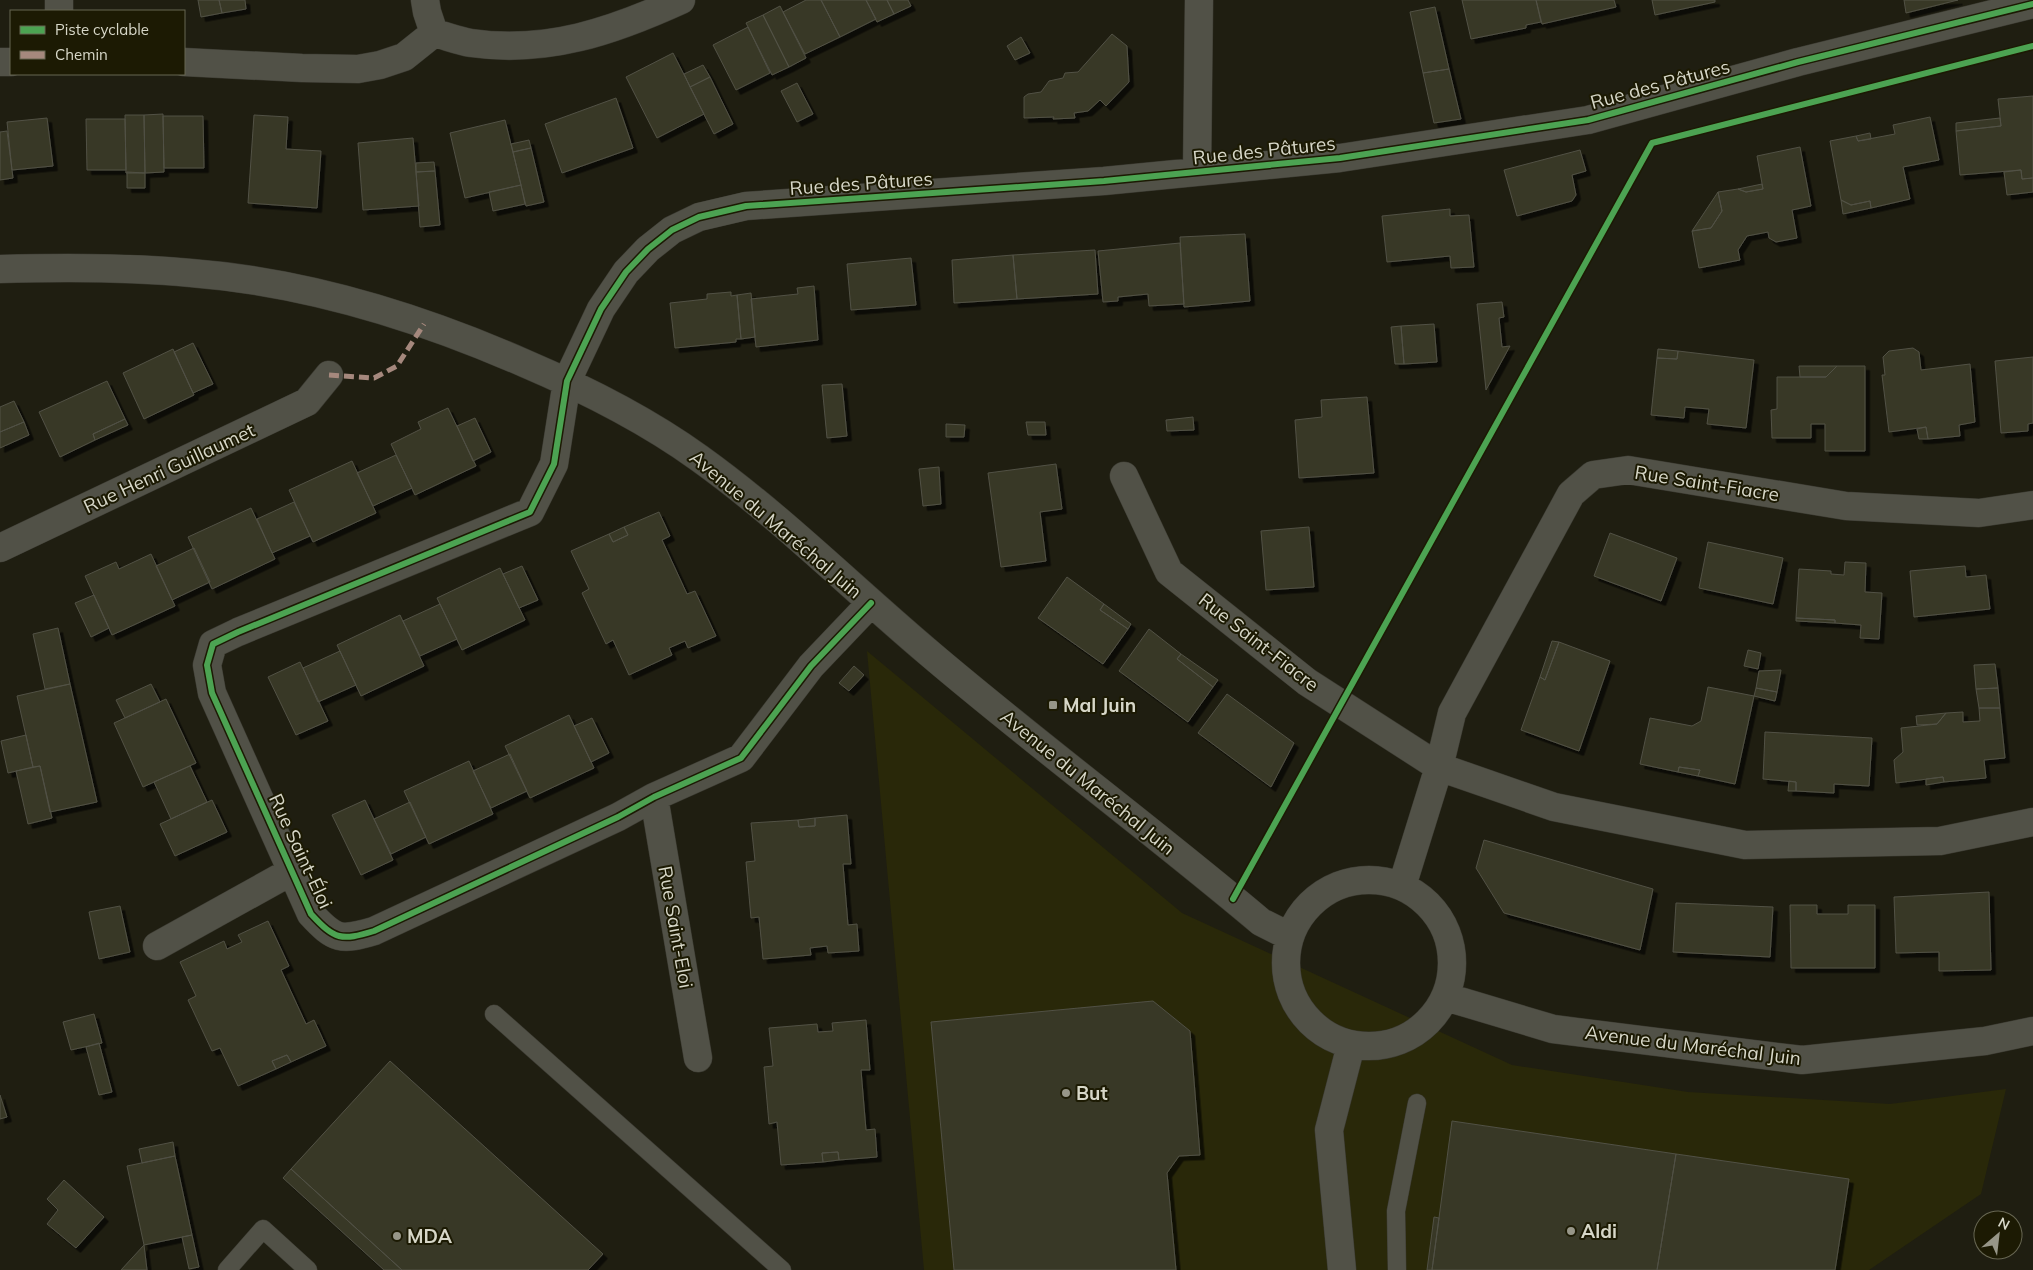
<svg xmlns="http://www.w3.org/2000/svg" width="2033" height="1270" font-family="Mulish,sans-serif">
	<defs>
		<filter id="shadow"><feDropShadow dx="4.5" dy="4.5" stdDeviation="0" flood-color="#0009"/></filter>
	</defs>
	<rect width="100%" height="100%" fill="#1f1e11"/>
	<!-- built -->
	<path fill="#292809" d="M867,651L1182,913L1512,1065L1688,1092L1890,1104L2006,1089L1981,1194L1869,1270H924Z"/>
	<!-- building -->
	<path fill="#393826" stroke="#515145" filter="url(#shadow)" d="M198,0H219L222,13L201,17Z
		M219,0H245L246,9L222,13Z
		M821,0L840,37L805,54L783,12L806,0Z
		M821,0H866L876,19L840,37Z
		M866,0H887L894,14L877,22Z
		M887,0H908L911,6L894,14Z
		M1462,0H1536L1541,22L1526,25V28L1471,39Z
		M1536,0H1614L1616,7L1542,24Z
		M1652,0H1715V2L1655,15Z
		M1904,0H1958L1906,13Z
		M780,6L806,58L789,67L763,15Z
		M1435,7L1449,69L1423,73L1410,12Z
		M763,15L789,67L772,75L746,23Z
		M748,27L770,73L736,90L713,45Z
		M1112,34L1127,46L1129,82L1106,106L1100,100L1088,111L1074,113L1075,118L1053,119L1054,117L1024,118V97L1028,94L1041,92L1049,81L1063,78L1065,73L1078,72Z
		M1021,37L1030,53L1015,60L1007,46Z
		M673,53L704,114L657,138L626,77Z
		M703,65L710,77L690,87L684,74Z
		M1449,69L1461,119L1434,123L1423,73Z
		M710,77L733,124L714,134L690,87Z
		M797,83L813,114L797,122L781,91Z
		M2033,96V178L2022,179L2021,170L1960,175L1956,131L2001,126L1998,99Z
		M616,98L633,148L562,173L545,124Z
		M163,114L164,172L145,173L144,115Z
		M125,115H144L145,173H126Z
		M254,115L288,117L286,149L321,151L317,208L248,203Z
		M163,116H203L204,168H164Z
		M1930,117L1939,160L1903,167L1910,199L1871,208L1870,201L1851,205L1841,200L1830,141L1856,136L1858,141L1895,134L1893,125Z
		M47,118L53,166L12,170L7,122Z
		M2000,118L2001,126L1956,131V123Z
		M86,119H125L126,170H87Z
		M505,120L521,185L465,198L450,133Z
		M7,131L13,178L0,180V132Z
		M1870,133L1871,139L1858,141L1856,136Z
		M413,138L419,206L363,210L358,143Z
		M529,140L531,148L513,152L511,144Z
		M1800,147L1811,206L1792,210L1797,238L1776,242L1769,238L1768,232L1747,236L1738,250L1740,260L1699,268L1692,231L1711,228L1722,211L1718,192L1738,189L1746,192L1763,189L1757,156Z
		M531,148L544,202L526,206L513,152Z
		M1580,150L1586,171L1572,175L1576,195L1572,201L1517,216L1504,170Z
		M434,162L435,171L416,172V163Z
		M2021,170L2022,179L2033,178V192L2007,195L2004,172Z
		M435,171L440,225L420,227L416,172Z
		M127,172L145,173V188H127Z
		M1762,184L1763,189L1746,192L1738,189Z
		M521,185L525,204L493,211L489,192Z
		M1718,192L1722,211L1711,228L1692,231Z
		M1841,200L1851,205L1870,201L1871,208L1843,214Z
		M1450,209V216L1469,215L1474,267L1451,268L1450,256L1387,262L1382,216Z
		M1245,234L1250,301L1184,307L1180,237Z
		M1180,243L1184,304L1149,306L1148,294L1118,297V301L1103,302L1098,251Z
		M1095,250L1098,294L1017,299L1013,255Z
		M1013,255L1017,299L954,303L952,260Z
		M911,258L916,305L851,310L847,264Z
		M814,286L818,340L756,347L751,299L798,294L797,288Z
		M731,292V296L737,295L741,339H736V342L675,348L670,303L707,299V294Z
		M751,293L755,337L741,339L737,295Z
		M1502,302L1504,317L1499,318L1502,347L1510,346L1486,390L1477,304Z
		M1434,324L1437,362L1404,364L1401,326Z
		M1401,326L1404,364H1395L1391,327Z
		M193,343L213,384L193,393L174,352Z
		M1913,348L1919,352L1921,370L1970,364L1975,422L1959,425L1960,436L1928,439L1926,427L1889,432L1882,375H1885L1883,357L1889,351Z
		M173,349L194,395L144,419L123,373Z
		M1658,349L1678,351L1677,359L1657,358Z
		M1678,351L1754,360L1746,428L1707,424L1709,409L1685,407L1684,418L1651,415L1657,358L1677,359Z
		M2033,357V423L2028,424V431L2001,433L1995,361Z
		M1799,366H1837L1826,377H1800Z
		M1837,366H1865V451H1825V424H1811V438H1772L1771,410L1777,409V377H1826Z
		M107,381L125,419L93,434L95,440L60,457L39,412Z
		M842,384L847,436L827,438L822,385Z
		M1367,397L1374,473L1299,478L1295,420L1322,417L1321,400Z
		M14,401L24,422L0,432V407Z
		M448,408L476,466L415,495L391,444L421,429L418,422Z
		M1193,417L1194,430L1167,431L1166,420Z
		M475,418L491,452L473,461L457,426Z
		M125,419L128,425L95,440L93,434Z
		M24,422L29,435L0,448V432Z
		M1026,422H1045L1046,435H1028Z
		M946,424L965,425L964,437H946Z
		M1926,427L1928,439H1919L1917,429Z
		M396,455L412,488L373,506L357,473Z
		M352,461L376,513L313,542L289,490Z
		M1056,464L1062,509L1040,512L1046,561L1001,567L988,473Z
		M939,467L941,504L923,506L919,469Z
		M294,502L310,536L272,553L257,519Z
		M251,508L275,559L212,589L188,537Z
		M659,512L670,536L662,540L687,594L695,591L716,636L688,648L685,641L669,648L672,655L629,675L613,640L606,644L582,593L589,589L571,551L609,534L613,542L628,535L624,527Z
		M624,527L628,535L613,542L609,534Z
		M1309,527L1314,587L1266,590L1261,531Z
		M1610,533L1677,558L1661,601L1594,576Z
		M1708,542L1783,558L1773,604L1699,588Z
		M194,548L210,582L172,600L156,566Z
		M151,554L175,606L112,635L85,576L116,562L119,569Z
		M1845,562L1866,563L1865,592L1882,593L1879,639L1860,638L1861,625L1835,623V620L1796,618L1799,569L1831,571V574L1844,575Z
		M522,566L538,600L519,608L503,574Z
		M1965,566L1966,577L1986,575L1990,609L1914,617L1910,571Z
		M500,568L525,620L462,650L437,598Z
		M1067,577L1104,604L1100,610L1128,629L1103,664L1038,618Z
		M94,595L109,628L91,637L75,603Z
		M440,604L457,639L420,656L403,621Z
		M1104,604L1131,624L1128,629L1100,610Z
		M400,615L424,666L361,696L337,645Z
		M1796,618L1835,620V623L1796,621Z
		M58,628L70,684L45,689L33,634Z
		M1149,629L1181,654L1177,659L1213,687L1188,722L1119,671Z
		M1552,641L1559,642L1545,680L1540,677Z
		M1559,642L1610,661L1579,751L1521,730L1540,677L1545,680Z
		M1748,650L1761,653L1758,669L1744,666Z
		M340,651L356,685L318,702L303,668Z
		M1181,654L1218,680L1213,687L1177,659Z
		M300,662L328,721L296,735L268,677Z
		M1995,664L1998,688L1976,689L1974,665Z
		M854,666L864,675L849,691L839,683Z
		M1781,670L1777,692L1756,688L1759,671Z
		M70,684L97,802L50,812L40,766L33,767L17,696Z
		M151,684L160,702L125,718L116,700Z
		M1708,687L1754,696L1735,784L1698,776L1700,770L1679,767L1678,772L1640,764L1650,718L1692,726L1701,721Z
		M1756,688L1777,692L1775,701L1754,696Z
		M1998,688L2000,708H1979L1976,689Z
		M1227,694L1294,743L1271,787L1198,733Z
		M166,699L196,763L143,787L114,723Z
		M1979,708H2000L2005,758L1984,760L1986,778L1944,782L1943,777L1896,783L1894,760L1903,752L1901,728L1937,724L1946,713L1963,712V722L1980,721Z
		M1946,713L1937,724L1917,725L1916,716Z
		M569,715L594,768L530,798L505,746Z
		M592,718L609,753L591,762L574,726Z
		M1765,732L1872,738L1869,786L1834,784V793L1796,791V782L1763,779Z
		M26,735L33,767L8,773L1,741Z
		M510,754L527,791L491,808L473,771Z
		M469,761L493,814L429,844L404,791Z
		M40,766L52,818L28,824L16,771Z
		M190,766L207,802L171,819L154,782Z
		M1679,767L1700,770L1698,776L1678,772Z
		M1943,777L1944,782L1926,785V779Z
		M1789,781L1796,782V791H1788Z
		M212,800L227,832L175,856L160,824Z
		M365,800L393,860L361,875L332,815Z
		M410,802L426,837L391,854L374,819Z
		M847,815L851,864H843L848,925L857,924L859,951L828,953L827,946L810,948L811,955L763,959L759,917L751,918L746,862L755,861L751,823L798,820L799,827L815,826V818Z
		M815,818V826L799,827L798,820Z
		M1484,840L1653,889L1640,950L1504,913L1476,868Z
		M1989,892L1991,970L1939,971V952L1896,953L1894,897Z
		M1676,903L1773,907L1770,957L1673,952Z
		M1790,905H1817V914H1848V905H1875V968H1791Z
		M120,906L130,952L99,959L89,912Z
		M268,921L289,966L281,970L306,1024L314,1020L326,1046L291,1062L287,1055L272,1061L276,1069L238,1086L220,1048L212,1051L188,1000L196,996L180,962L224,941L227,949L242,942L238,935Z
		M1153,1001L1190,1031L1200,1155L1179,1156L1167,1173L1176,1270H954L931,1022Z
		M94,1014L102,1043L71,1050L63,1022Z
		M866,1020L870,1070H861L866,1130L875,1129L877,1157L839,1160L838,1152L822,1153L823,1162L781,1165L777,1122L769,1124L764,1067L773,1066L769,1028L817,1024L818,1032L833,1031L832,1023Z
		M99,1043L112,1092L99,1095L86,1047Z
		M287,1055L291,1062L276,1069L272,1061Z
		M390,1061L603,1254L588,1270H402L291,1169Z
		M0,1095L7,1117L0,1119Z
		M1452,1121L1676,1154L1657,1270H1432Z
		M173,1142L175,1156L142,1163L139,1149Z
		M838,1152L839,1160L823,1162L822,1153Z
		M1676,1154L1849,1179L1835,1270H1657Z
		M175,1156L192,1235L144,1245L127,1166Z
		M291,1169L402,1270H384L283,1178Z
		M64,1180L104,1217L76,1248L47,1224L58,1210L47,1199Z
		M1434,1217L1439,1218L1432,1270H1427Z
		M192,1235L199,1267L189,1269L182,1237Z
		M144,1245L147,1270H121Z"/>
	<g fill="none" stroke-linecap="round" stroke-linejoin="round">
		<!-- lane casing -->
		<g stroke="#3a3930" stroke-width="19">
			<path id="lane" d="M494,1014L782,1270
				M227,1270L263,1229L308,1270
				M1397,1270L1396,1211L1417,1103"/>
		</g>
		<!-- street casing -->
		<g stroke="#3a3930" stroke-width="29">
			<path id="street" d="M59,0V11
				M425,0L427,12L434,33
				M0,62H11
				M184,62L302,68L358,69L380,65L404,57L434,33C446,36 459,41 471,43C547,54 613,31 681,0
				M1197,172L1199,0
				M0,269C64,267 128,267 191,273C306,282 419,317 524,363C585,389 645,419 699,458C780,516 852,588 929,653C1037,745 1152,830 1261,922L1289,936
				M1124,476L1169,572L1307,682L1439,767L1554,807L1745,845L1940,841L2033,822
				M0,548L307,402L329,375
				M871,603L811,666L741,758L654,797L618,817L374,931C341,941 335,940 311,914L212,693L207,665L213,644L238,632L530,512L554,464L567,381L601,309L626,272L648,249L672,230L699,217L746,206L1104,181L1340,158L1588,120L1798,62L2033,4
				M654,797L698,1058
				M1286 963a83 83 0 1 1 166 0a83 83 0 1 1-166 0Z
				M1402,886L1439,767L1452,713L1571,494L1593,475L1628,470L1846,506L1979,513L2033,505
				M157,946L292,871
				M1446,997L1553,1029L1802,1060L1985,1041L2033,1031
				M1342,1270L1329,1130L1351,1045"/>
		</g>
		<!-- lane -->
		<use href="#lane" stroke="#515147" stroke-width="18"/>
		<!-- street -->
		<use href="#street" stroke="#515147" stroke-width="28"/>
		<!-- quiet -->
		<path stroke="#a5887d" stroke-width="5" stroke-dasharray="10 5" stroke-linecap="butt" d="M329,375L374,378L397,366L424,324"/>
		<!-- cycleway casing -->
		<g stroke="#1c1a03" stroke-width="9">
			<path id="cycleway" d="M871,603L811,666L741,758L654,797L618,817L374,931C341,941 335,940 311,914L212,693L207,665L213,644L238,632L530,512L554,464L567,381L601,309L626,272L648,249L672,230L699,217L746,206L1104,181L1340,158L1588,120L1798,62L2033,4
				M1233,899L1652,143L2033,46"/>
		</g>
		<!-- cycleway -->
		<use href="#cycleway" stroke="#4ca352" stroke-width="6"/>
	</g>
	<!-- markers -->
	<g fill="#979688" stroke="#1c1a03" stroke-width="2">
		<rect x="1048" y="700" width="10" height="10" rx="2.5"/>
		<circle cx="1066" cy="1093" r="5"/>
		<circle cx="1571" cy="1231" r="5"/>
		<circle cx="397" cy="1236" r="5"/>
	</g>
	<g text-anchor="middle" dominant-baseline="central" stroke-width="4" stroke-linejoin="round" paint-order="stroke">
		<!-- street labels -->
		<g font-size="19" fill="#d7d7c8" stroke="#1c1a03">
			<text transform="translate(1660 84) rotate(-15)">Rue des Pâtures</text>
			<text transform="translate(1264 150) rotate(-6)">Rue des Pâtures</text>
			<text transform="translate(861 183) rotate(-4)">Rue des Pâtures</text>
			<text transform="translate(169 468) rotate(-25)">Rue Henri Guillaumet</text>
			<text transform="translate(1707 483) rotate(9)">Rue Saint-Fiacre</text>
			<text transform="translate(776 524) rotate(40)">Avenue du Maréchal Juin</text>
			<text transform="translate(1259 642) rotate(38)">Rue Saint-Fiacre</text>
			<text transform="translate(1088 782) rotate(39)">Avenue du Maréchal Juin</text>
			<text transform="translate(301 851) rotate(65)">Rue Saint-Éloi</text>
			<text transform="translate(676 927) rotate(80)">Rue Saint-Eloi</text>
			<text transform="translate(1693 1045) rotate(7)">Avenue du Maréchal Juin</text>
		</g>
		<!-- poi labels -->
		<g font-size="19" font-weight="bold" fill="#d7d7c8" stroke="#1c1a03" text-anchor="start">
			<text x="1063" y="705">Mal Juin</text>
			<text x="1076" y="1093">But</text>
			<text x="1581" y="1231">Aldi</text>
			<text x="407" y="1236">MDA</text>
		</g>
	</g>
	<!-- legend -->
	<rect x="10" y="10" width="175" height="65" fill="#1c1a03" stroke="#676652"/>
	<rect x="20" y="26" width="25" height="8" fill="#4ca352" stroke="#676652"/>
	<text x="55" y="35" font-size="15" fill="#d7d7c8">Piste cyclable</text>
	<rect x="20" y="51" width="25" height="8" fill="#a5887d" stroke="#676652"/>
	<text x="55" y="60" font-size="15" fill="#d7d7c8">Chemin</text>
	<!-- north arrow -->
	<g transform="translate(1998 1235) rotate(28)"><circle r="24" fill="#1c1a03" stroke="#676652"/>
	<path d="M0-4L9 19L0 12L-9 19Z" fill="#979688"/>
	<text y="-8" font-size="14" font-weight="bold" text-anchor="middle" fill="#d7d7c8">N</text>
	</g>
</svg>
